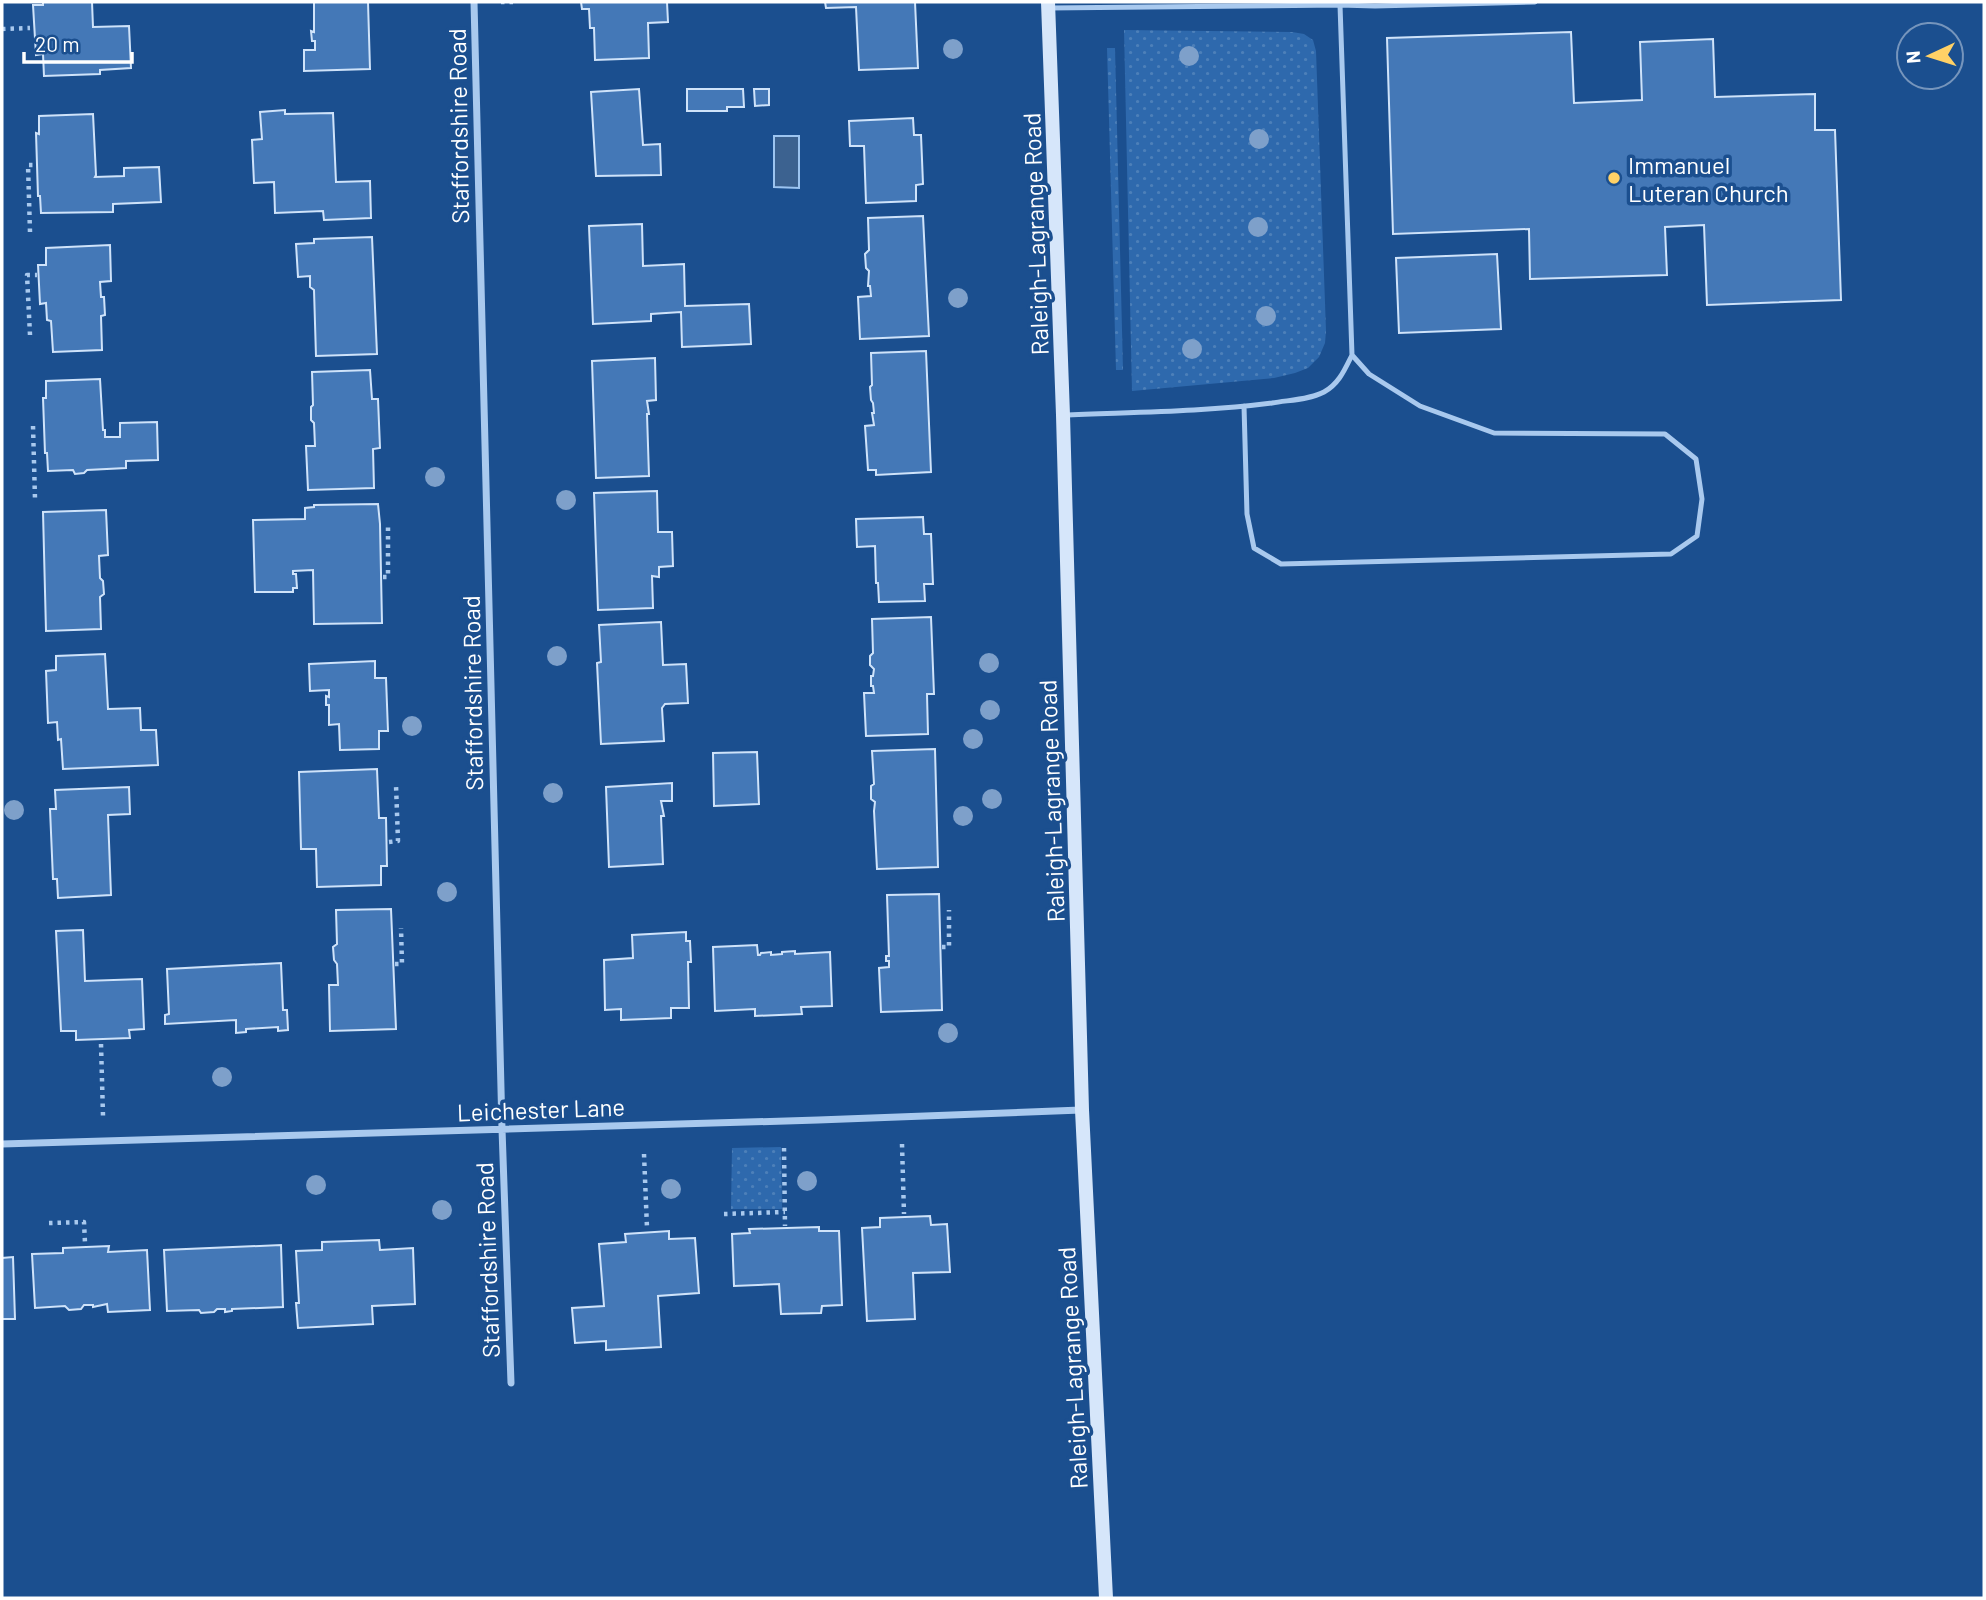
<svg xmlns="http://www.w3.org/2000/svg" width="1986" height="1600" font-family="Barlow,sans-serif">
	<defs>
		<pattern id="grass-dots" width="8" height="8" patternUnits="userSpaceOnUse" patternTransform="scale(1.75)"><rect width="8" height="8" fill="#2e69ad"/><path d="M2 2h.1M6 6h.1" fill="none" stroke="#4d80b9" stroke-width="1.8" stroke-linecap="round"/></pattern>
	</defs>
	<rect width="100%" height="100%" fill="#1b4f8f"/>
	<!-- grass -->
	<path fill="url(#grass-dots)" d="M1124,30L1292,32L1304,34L1313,40L1316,51L1326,331L1325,343L1319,357L1308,368L1295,373L1274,378L1132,391Z
		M1107,48H1115L1123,370H1116Z
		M781,1147L782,1209H731L732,1148Z"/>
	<!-- water -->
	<path fill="#3c6290" stroke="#9cc4f0" stroke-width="2" d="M774,136H799V188L774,187Z"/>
	<!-- building -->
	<path fill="#4478b7" stroke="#cfe3fa" stroke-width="2" d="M43,2H92L93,27L129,26L131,68L100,70V74L44,76L43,54L36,55L33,5H43Z
		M314,2H368L370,69L304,71V50H315V41H312L311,31L314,32Z
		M581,2H667L668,22L648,23L649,58L595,60L594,28H590L589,9H582Z
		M825,2H915L918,68L859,70L856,7L826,8Z
		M1571,32L1574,103L1642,100L1640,42L1713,39L1715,97L1815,94V130H1835L1841,300L1707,305L1704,225L1665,227L1667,275L1530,279L1529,229L1393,234L1387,38Z
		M639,89L643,145L660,144L661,175L596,176L591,92Z
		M687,89H743L744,107H727V111H687Z
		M754,89H769V105L755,106Z
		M285,110V114L333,113L336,182L370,181L371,218L324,220L323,211L275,213L274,182L254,183L252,140L262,139L260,112Z
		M93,114L96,175L95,177L124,176V168L159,167L161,202L113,204V212L41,213L40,196H38L36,133L39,134V116Z
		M913,118L914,135H921L923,184L916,185V201L866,203L864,146H850L849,121Z
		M923,216L929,336L860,339L858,297L871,296L870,286H868L869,271L866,268L865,254L869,250L868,218Z
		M642,224L643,266L684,264L685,306L749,304L751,344L682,347L681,312L651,314V321L593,324L589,226Z
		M372,237L377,354L316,356L314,290L310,287V276L298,277L296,244L314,243V239Z
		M110,245L111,281L100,282L101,297H104L105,315L101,316L102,350L53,352L51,321L47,320L46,303L40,304L38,265H46V248Z
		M1497,254L1501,329L1399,333L1396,258Z
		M926,351L931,472L876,475V470H868L865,426L874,425L872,413H874L873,403L871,400L870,387L872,385L871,353Z
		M655,358L656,400L647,401L649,414H647L649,476L596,478L592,361Z
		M370,370L372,399H378L380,448L373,449L374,488L308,490L306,446H315L314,423L311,420V407L313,405L312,372Z
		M100,379L103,430H105V437H120V423L157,422L158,460L126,461V468L87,470L84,473L75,474L73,470L48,471L47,453H45L43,398H46V381Z
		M657,491L658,532H672L673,566L659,567V577L652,576L653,608L598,610L594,493Z
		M378,504L380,524L382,623L314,624L313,570L293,571V574H296L297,588H293V592H255L253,520L305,519V508L314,507V505Z
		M106,510L108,555L99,556L100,578L103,581L104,594L100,597L101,629L46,631L43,512Z
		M923,517L924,534H931L933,584H924L925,601L879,602L878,583H876L875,546L857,547L856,519Z
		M931,617L934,694H927L928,734L866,736L864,693H874L873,686H871V676H873L874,669L870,665V656L873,653L872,619Z
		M661,622L663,665L686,664L688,703L665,704L662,708L664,741L601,744L597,663L601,662L599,625Z
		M105,654L108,709L140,708L141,730H156L158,765L63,769L61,739L58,740L57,722L48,723L46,671L56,670V656Z
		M375,661V678H386L388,731H379V749L340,750L339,724L329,725V705H326V696L329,697V690L310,691L309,664Z
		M935,749L938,867L877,869L874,811L875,802L871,799V786L874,784L872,751Z
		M757,752L759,804L714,806L713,753Z
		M377,769L379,818H386L387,866H381V885L317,887L316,849H301L299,772Z
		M672,783V801H661L664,816H661L663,864L609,867L606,787Z
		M129,787L130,814L108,815L111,895L58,898L57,879H53L50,809H56L55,790Z
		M939,894L942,1010L881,1012L879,968L889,967V961H886V956H889L887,895Z
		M391,909L396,1029L330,1031L329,985H338L337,964L334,960L333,947L337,944L336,910Z
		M83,930L85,981L142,979L144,1029L129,1030L130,1038L76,1040V1031H61L56,931Z
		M686,932V941H690L691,962H688L689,1008H671V1018L621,1020V1009L605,1010L604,960L633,958L632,935Z
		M757,945L758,955H760L761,953L771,952V955L782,954V952L795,951V954L830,952L832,1006L801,1007L802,1014L755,1016V1009L715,1011L713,947Z
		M281,963L283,1010H287L288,1030L278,1031V1027L246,1029V1032L236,1033V1020L165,1024V1015L169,1014L167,969Z
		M930,1216L931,1225L947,1224L950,1272L913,1273L915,1319L867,1321L862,1228L880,1227V1218Z
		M819,1227V1231H839L842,1305L822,1306L821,1313L781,1314L779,1284L734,1286L732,1234L750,1233L749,1229Z
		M669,1231V1239L695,1238L699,1293L658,1296L661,1347L606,1350V1341L575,1343L572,1308L604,1306L599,1244L626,1242L625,1234Z
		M379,1240L380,1250L413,1248L415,1304L372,1306L373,1324L298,1328L296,1303H299L296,1251L322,1250V1242Z
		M281,1245L283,1307L232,1309V1311L225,1312V1309H217L214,1312L201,1313L199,1310L167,1311L164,1250Z
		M109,1246L108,1252L147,1250L150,1310L108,1312L107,1304L93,1307V1305H84L81,1309L69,1310L65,1306L35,1308L32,1254L63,1253V1248Z
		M13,1257L15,1319H2V1258Z"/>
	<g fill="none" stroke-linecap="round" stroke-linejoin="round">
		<!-- path -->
		<path stroke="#a9c9ee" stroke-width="4.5" stroke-dasharray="3.5 5" stroke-linecap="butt" d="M501,2H516
			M2,29L30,28
			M30,232L28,165H35
			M30,335L27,275H37
			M33,426L35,499
			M383,577H388V523
			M389,842L398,841L396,785
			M942,947H949V910
			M395,964H402L401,928
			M101,1044L103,1116
			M902,1144L904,1214
			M784,1148L785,1226
			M644,1154L647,1228
			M724,1214L785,1212
			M49,1223L84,1222L85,1243"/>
		<!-- lane -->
		<path stroke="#a9c9ee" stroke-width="5" d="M1049,8L1340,5L1375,6L1535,2
			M1244,406L1247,514L1254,548L1281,564L1671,554L1697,536L1702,499L1696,459L1665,434L1494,433L1420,406L1369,374L1352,355
			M1063,415C1133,412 1203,412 1272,403C1288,400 1309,400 1324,392C1339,384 1345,369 1352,355L1340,5"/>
		<!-- street -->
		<path stroke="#a9c9ee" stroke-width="7" d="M474,2L502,1129L511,1383
			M2,1144L818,1120L1081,1110"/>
		<!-- secondary -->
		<path stroke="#d6e6fa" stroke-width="14" d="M1048,2L1063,415L1082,1110L1106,1598"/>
	</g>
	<!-- trees -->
	<g fill="#7ea0ca">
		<circle cx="953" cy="49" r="10"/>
		<circle cx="1189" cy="56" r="10"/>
		<circle cx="1259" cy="139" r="10"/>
		<circle cx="1258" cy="227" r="10"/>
		<circle cx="958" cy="298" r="10"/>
		<circle cx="1266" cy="316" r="10"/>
		<circle cx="1192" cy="349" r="10"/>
		<circle cx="435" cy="477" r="10"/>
		<circle cx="566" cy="500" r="10"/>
		<circle cx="557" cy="656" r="10"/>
		<circle cx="989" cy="663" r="10"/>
		<circle cx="990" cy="710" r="10"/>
		<circle cx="412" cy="726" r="10"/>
		<circle cx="973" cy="739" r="10"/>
		<circle cx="553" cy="793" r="10"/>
		<circle cx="992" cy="799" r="10"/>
		<circle cx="14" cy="810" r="10"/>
		<circle cx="963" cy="816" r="10"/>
		<circle cx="447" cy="892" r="10"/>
		<circle cx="948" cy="1033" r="10"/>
		<circle cx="222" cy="1077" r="10"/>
		<circle cx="807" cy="1181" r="10"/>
		<circle cx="316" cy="1185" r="10"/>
		<circle cx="671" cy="1189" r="10"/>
		<circle cx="442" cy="1210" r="10"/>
	</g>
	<!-- markers -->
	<circle fill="#ffd166" stroke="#1b4f8f" stroke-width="2.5" cx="1614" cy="178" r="7"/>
	<g text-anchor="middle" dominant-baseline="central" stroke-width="7" stroke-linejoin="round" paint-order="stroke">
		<!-- street labels -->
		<g font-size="24" fill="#fff" stroke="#1b4f8f">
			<text transform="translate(458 126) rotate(-91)">Staffordshire Road</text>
			<text transform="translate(1035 234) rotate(-92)">Raleigh-Lagrange Road</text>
			<text transform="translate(472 693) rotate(-91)">Staffordshire Road</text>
			<text transform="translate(1051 801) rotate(-92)">Raleigh-Lagrange Road</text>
			<text transform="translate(541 1109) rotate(-2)">Leichester Lane</text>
			<text transform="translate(487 1260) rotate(-92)">Staffordshire Road</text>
			<text transform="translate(1072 1368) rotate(-93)">Raleigh-Lagrange Road</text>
		</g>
		<!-- poi labels -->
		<g font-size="24" fill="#fff" stroke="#1b4f8f" text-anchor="start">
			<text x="1628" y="164">Immanuel<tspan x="1628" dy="28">Luteran Church</tspan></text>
		</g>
	</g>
	<!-- border -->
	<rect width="1986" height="1600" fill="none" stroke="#ffffff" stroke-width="7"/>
	<!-- north arrow -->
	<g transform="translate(1930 56) rotate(266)"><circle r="33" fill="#1b4f8f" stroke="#7695bc" stroke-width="2"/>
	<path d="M0-5L12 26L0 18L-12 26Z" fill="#ffd166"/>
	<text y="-10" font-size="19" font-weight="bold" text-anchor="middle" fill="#ffffff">N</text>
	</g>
	<!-- scale -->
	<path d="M24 52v10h108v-10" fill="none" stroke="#ffffff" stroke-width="3.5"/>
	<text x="35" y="52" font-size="21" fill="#ffffff" stroke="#1b4f8f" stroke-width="5" paint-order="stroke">20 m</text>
</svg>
